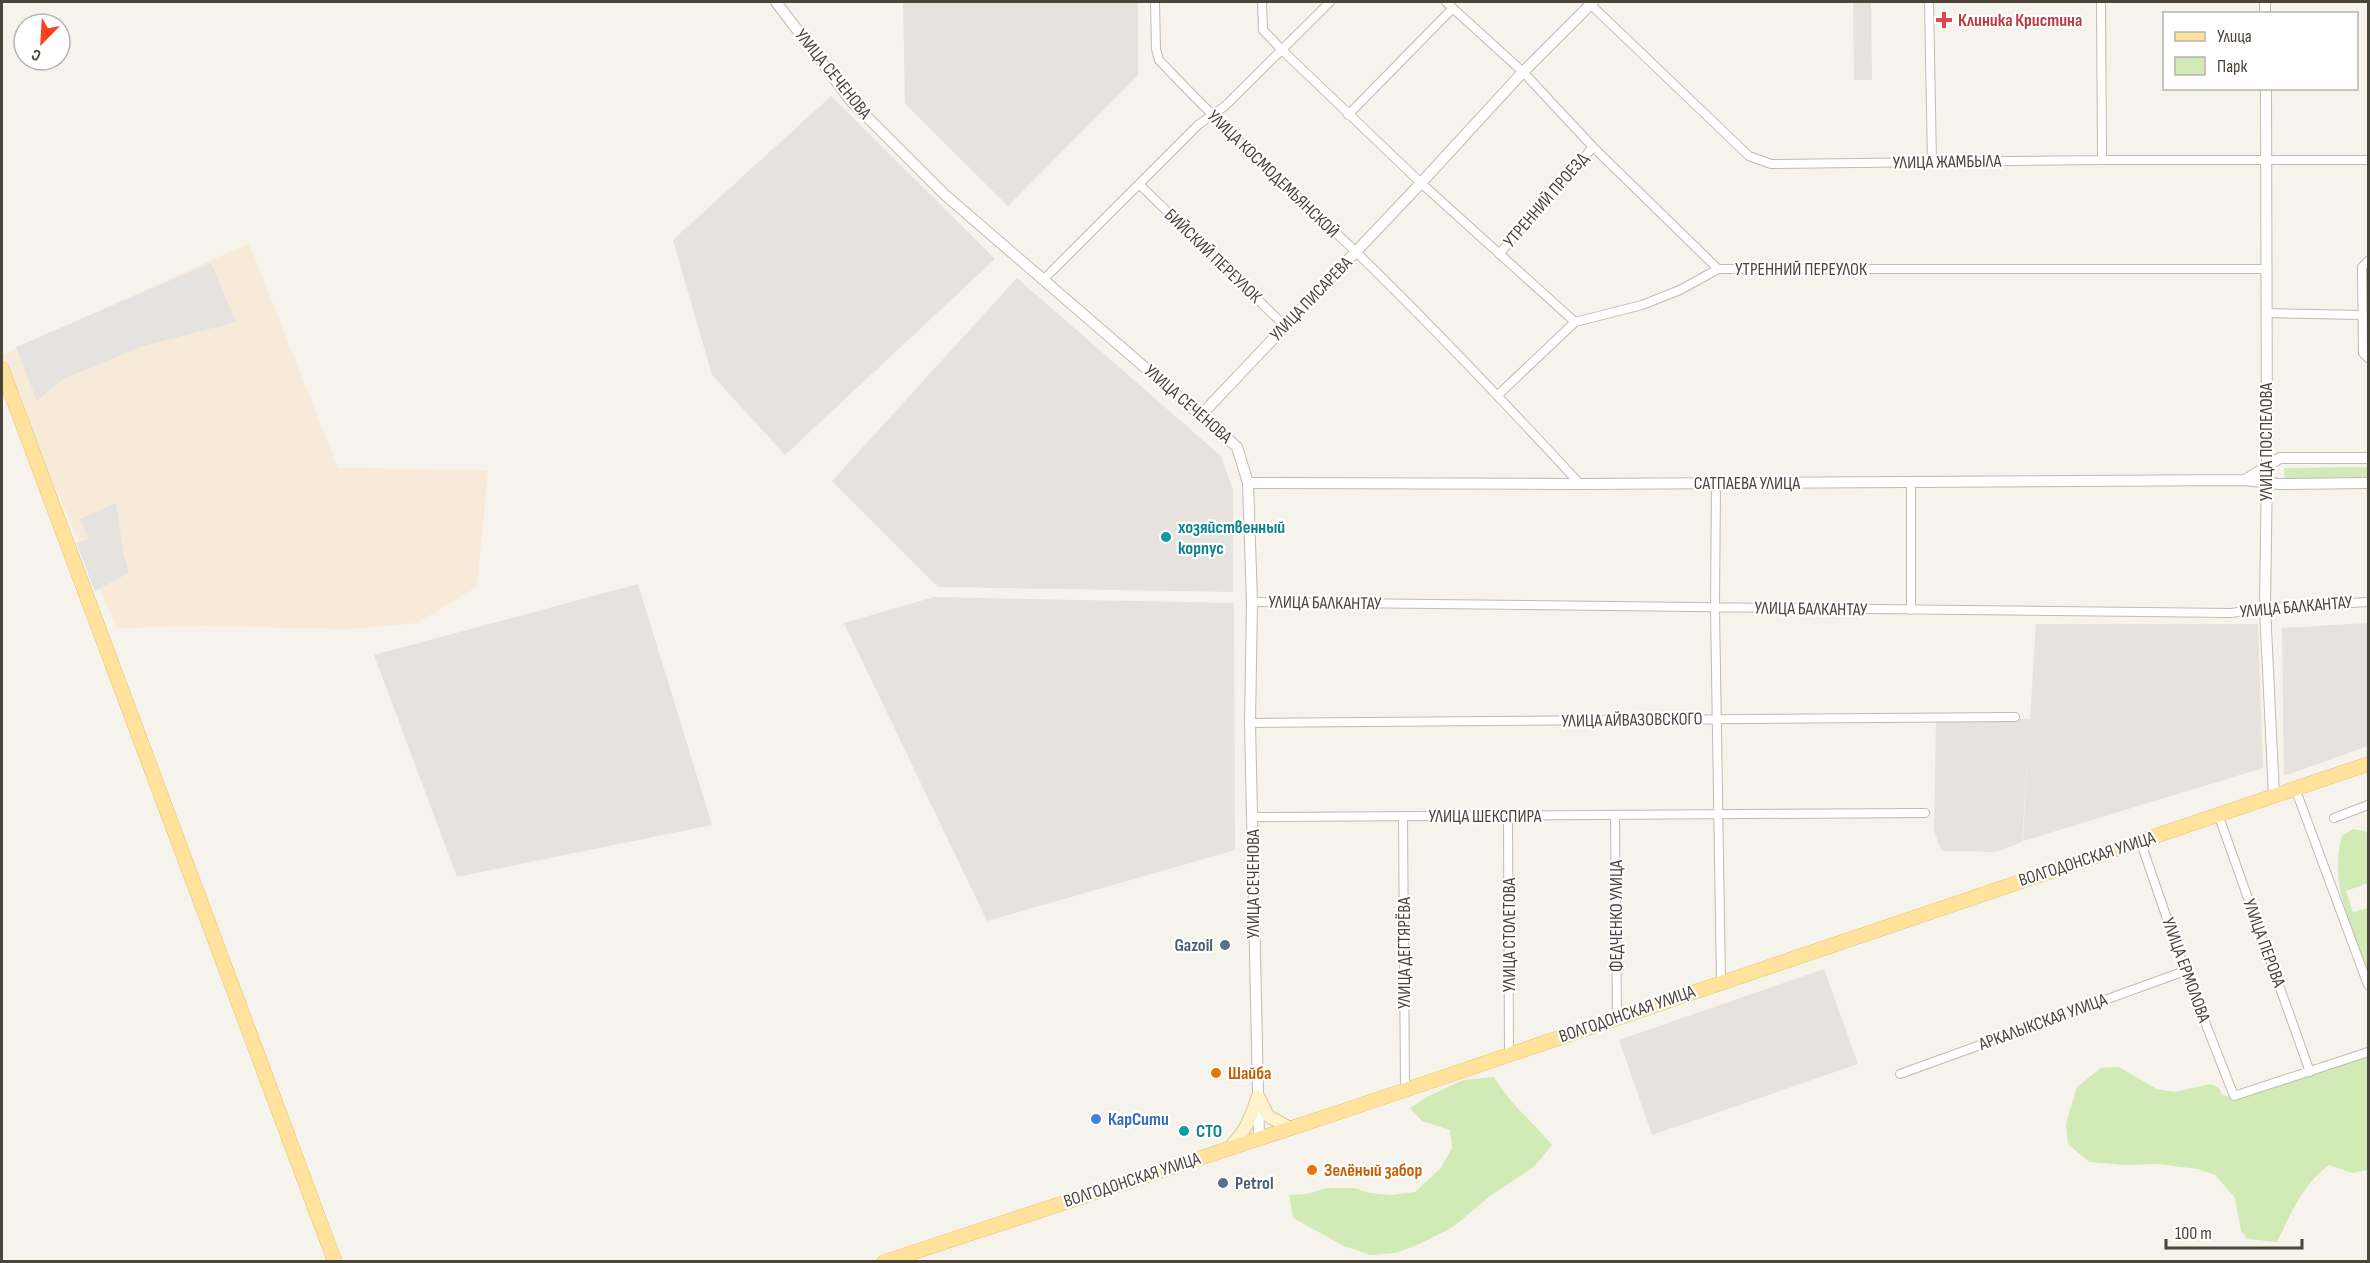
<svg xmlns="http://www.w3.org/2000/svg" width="2370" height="1263" font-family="'Sofia Sans Condensed',sans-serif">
	<rect width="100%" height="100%" fill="#f6f3ec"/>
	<!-- commercial -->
	<path fill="#f7ead8" d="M249,243L338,468L488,470L477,587L417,623L351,629L203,626L117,628L2,367V355Z"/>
	<!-- industrial -->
	<path fill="#e6e2dd" d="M903,2H1138V75L1008,206L905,104Z
		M1853,2H1871L1872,80H1854Z
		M831,96L995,259L785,455L712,375L673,240Z
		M1017,278L1221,456L1233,490V592L938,587L832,481Z
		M638,584L712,825L457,877L374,655Z
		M934,597L1234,603L1235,850L987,921L844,623Z
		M2368,623V746L2284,776L2282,628Z
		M2036,624H2258L2263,768L2023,841L2028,745L2022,842L1996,852L1942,851L1934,831L1936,718L2030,719Z
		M1824,969L1858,1064L1652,1135L1619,1040Z"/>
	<!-- green -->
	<path fill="#d2eab5" d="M2368,467V485L2285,486L2284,468Z
		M2353,829L2365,831L2368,834V883L2346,891L2353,912L2368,908V971C2352,926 2328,885 2342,836Z
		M2368,1057V1170L2352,1173L2329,1165C2302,1185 2291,1213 2277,1242L2247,1239L2241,1231L2235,1198L2215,1175L2198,1169L2157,1164L2125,1165L2089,1162L2068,1144L2066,1124L2077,1087L2101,1068L2119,1067L2157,1089L2174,1092L2211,1084L2219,1088L2222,1095L2239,1099Z
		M1494,1077C1509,1103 1533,1122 1552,1145L1534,1167L1491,1195L1453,1227L1417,1245L1395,1253L1370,1255L1344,1246L1293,1218L1289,1195L1307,1194L1326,1188H1355L1369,1193L1391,1195L1415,1192L1441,1168L1452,1148L1450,1130L1422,1121L1410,1108L1427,1097L1463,1080Z"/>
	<!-- parking -->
	<path fill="#e5e3e0" d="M211,263L236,322L143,346L63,379L37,401L16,347Z
		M116,503L124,555L129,573L95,591L76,543L89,539L80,519Z"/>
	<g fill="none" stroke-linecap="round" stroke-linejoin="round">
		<!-- minor casing -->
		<g stroke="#c2bbae" stroke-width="10">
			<path id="minor" d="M1155,2L1156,49L1159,60C1222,127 1289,188 1355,251C1432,326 1507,405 1580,484
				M1262,2L1263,30L1282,50L1421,183L1575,322
				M1446,2L1523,72L1593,147L1718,269H2267
				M1588,2L1749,156L1771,164L2102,160H2368
				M1929,2L1932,162
				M2101,2L2102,160
				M1348,115L1453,8
				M1140,185L1285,326
				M1499,254L1593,147
				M2368,261L2362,267L2363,353L2368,358
				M1043,280L1198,125L1225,106L1330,2
				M2267,313L2362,315
				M1498,395L1575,322L1642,305L1680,290L1718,269
				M1716,483L1715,608L1721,983
				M1252,602L2231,613L2265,608L2368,602
				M1911,610V482
				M1250,723L2015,717
				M2295,788L2368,985
				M2218,814L2310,1072
				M1615,815L1617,1017
				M1403,816L1405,1089
				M1508,816L1509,1055
				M1253,817L1925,813
				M2334,818L2368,805
				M2141,843L2185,971L2234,1096L2368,1052
				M1900,1074L2185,971"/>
		</g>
		<!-- tertiary casing -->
		<g stroke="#c2bbae" stroke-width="12">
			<path id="tertiary" d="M776,2L852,102L944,194L1237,447L1248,483L1252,602L1250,723L1259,1138
				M2265,2V14
				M2266,88L2267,466L2265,608L2274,796
				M1201,415L1421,183L1523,72L1593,2
				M2245,480L2280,458H2368
				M1248,483L1580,484L2245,480L2279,484L2368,483"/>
		</g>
		<!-- secondary casing -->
		<g stroke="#d6c79b" stroke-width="14">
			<path id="secondary" d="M1258,1096L1268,1116L1290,1128
				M1228,1149C1246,1131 1250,1120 1258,1096"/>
		</g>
		<!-- primary casing -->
		<g stroke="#e6c16a" stroke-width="15">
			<path id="primary" d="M2,369L335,1262
				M884,1262L1346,1110L2368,764"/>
		</g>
		<!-- minor -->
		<use href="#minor" stroke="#fff" stroke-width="8"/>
		<!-- tertiary -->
		<use href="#tertiary" stroke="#fff" stroke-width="10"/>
		<!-- secondary -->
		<use href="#secondary" stroke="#fff3cd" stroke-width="12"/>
		<!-- primary -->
		<use href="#primary" stroke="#ffe39c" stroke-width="14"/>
	</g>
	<!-- markers -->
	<path fill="#e0444e" stroke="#fff" stroke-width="2" d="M1941 11h6v6h6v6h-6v6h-6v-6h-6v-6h6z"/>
	<g fill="#0f9aa8" stroke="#fff" stroke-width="2">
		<circle cx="1166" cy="537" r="6"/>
		<circle cx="1184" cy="1131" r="6"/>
	</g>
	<g fill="#5c6f8a" stroke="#fff" stroke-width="2">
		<circle cx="1225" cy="945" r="6"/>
		<circle cx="1223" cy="1183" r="6"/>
	</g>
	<g fill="#e8710a" stroke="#fff" stroke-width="2">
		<circle cx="1216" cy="1073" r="6"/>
		<circle cx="1312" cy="1170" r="6"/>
	</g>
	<circle fill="#3f7fe0" stroke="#fff" stroke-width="2" cx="1096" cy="1119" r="6"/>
	<g text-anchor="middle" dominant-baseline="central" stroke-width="4.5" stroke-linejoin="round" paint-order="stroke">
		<!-- health labels -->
		<g font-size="18" font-weight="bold" fill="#be3a42" stroke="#fff" text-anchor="start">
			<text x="1958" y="20">Клиника Кристина</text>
		</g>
		<!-- street labels -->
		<g font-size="18" fill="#4b4439" stroke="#fff">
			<text transform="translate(833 74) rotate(51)">УЛИЦА СЕЧЕНОВА</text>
			<text transform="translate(1947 162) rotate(-1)">УЛИЦА ЖАМБЫЛА</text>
			<text transform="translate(1273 174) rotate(44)">УЛИЦА КОСМОДЕМЬЯНСКОЙ</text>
			<text transform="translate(1546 200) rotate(-49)">УТРЕННИЙ ПРОЕЗД</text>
			<text transform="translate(1213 256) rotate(44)">БИЙСКИЙ ПЕРЕУЛОК</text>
			<text x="1801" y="269">УТРЕННИЙ ПЕРЕУЛОК</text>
			<text transform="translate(1311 299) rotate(-46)">УЛИЦА ПИСАРЕВА</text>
			<text transform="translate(1188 404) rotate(41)">УЛИЦА СЕЧЕНОВА</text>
			<text transform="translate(2266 442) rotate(-90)">УЛИЦА ПОСПЕЛОВА</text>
			<text x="1747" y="483">САТПАЕВА УЛИЦА</text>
			<text transform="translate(1325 603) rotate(1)">УЛИЦА БАЛКАНТАУ</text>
			<text transform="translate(2296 607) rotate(-5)">УЛИЦА БАЛКАНТАУ</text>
			<text transform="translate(1811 609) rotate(1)">УЛИЦА БАЛКАНТАУ</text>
			<text transform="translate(1632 720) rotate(-1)">УЛИЦА АЙВАЗОВСКОГО</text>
			<text x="1485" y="816">УЛИЦА ШЕКСПИРА</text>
			<text transform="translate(2087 859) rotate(-18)">ВОЛГОДОНСКАЯ УЛИЦА</text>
			<text transform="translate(1253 884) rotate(-90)">УЛИЦА СЕЧЕНОВА</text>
			<text transform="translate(1616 916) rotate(-90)">ФЕДЧЕНКО УЛИЦА</text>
			<text transform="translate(1509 935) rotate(-90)">УЛИЦА СТОЛЕТОВА</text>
			<text transform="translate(2264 943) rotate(70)">УЛИЦА ПЕРОВА</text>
			<text transform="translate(1404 953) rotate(-90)">УЛИЦА ДЕГТЯРЁВА</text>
			<text transform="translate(2186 970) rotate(70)">УЛИЦА ЕРМОЛОВА</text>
			<text transform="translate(1627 1014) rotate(-19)">ВОЛГОДОНСКАЯ УЛИЦА</text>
			<text transform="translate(2043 1022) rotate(-20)">АРКАЛЫКСКАЯ УЛИЦА</text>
			<text transform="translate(1132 1180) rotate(-18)">ВОЛГОДОНСКАЯ УЛИЦА</text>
		</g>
		<!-- culture labels -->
		<g font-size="18" font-weight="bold" fill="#0d838f" stroke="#fff" text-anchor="start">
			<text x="1178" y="527">хозяйственный<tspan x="1178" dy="21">корпус</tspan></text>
			<text x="1196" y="1131">СТО</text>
		</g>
		<!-- service labels -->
		<g font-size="18" font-weight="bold" fill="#4e5e75" stroke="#fff" text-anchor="end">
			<text x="1213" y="945">Gazoil</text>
			<text x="1235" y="1183" text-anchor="start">Petrol</text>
		</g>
		<!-- food labels -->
		<g font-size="18" font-weight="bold" fill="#c56008" stroke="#fff" text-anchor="start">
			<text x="1228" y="1073">Шайба</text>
			<text x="1324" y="1170">Зелёный забор</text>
		</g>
		<!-- shop labels -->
		<g font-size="18" font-weight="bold" fill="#366cbe" stroke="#fff" text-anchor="start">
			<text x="1108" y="1119">КарСити</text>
		</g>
	</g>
	<!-- border -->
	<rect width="2370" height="1263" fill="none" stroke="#4b4439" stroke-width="6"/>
	<!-- legend -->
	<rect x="2163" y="12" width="195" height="78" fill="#ffffff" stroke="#b7b4b0" stroke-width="1.5"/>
	<rect x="2175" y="32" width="30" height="9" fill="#ffe39c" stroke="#b7b4b0" stroke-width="1.5"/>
	<text x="2217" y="42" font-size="18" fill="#4b4439">Улица</text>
	<rect x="2175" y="57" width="30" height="18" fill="#d2eab5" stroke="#b7b4b0" stroke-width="1.5"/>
	<text x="2217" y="72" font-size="18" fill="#4b4439">Парк</text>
	<!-- north arrow -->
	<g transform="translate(42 42) rotate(204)"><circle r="28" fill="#ffffff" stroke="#b7b4b0" stroke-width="1.5"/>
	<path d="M0-4.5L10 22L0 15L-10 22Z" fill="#fc3f1d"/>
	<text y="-9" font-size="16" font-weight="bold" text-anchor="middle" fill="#4b4439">С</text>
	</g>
	<!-- scale -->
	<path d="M2166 1239v9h136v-9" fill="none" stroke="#4b4439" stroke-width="3"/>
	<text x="2175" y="1239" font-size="18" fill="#4b4439" stroke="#ffffff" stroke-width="4.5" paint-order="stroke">100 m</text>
</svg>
